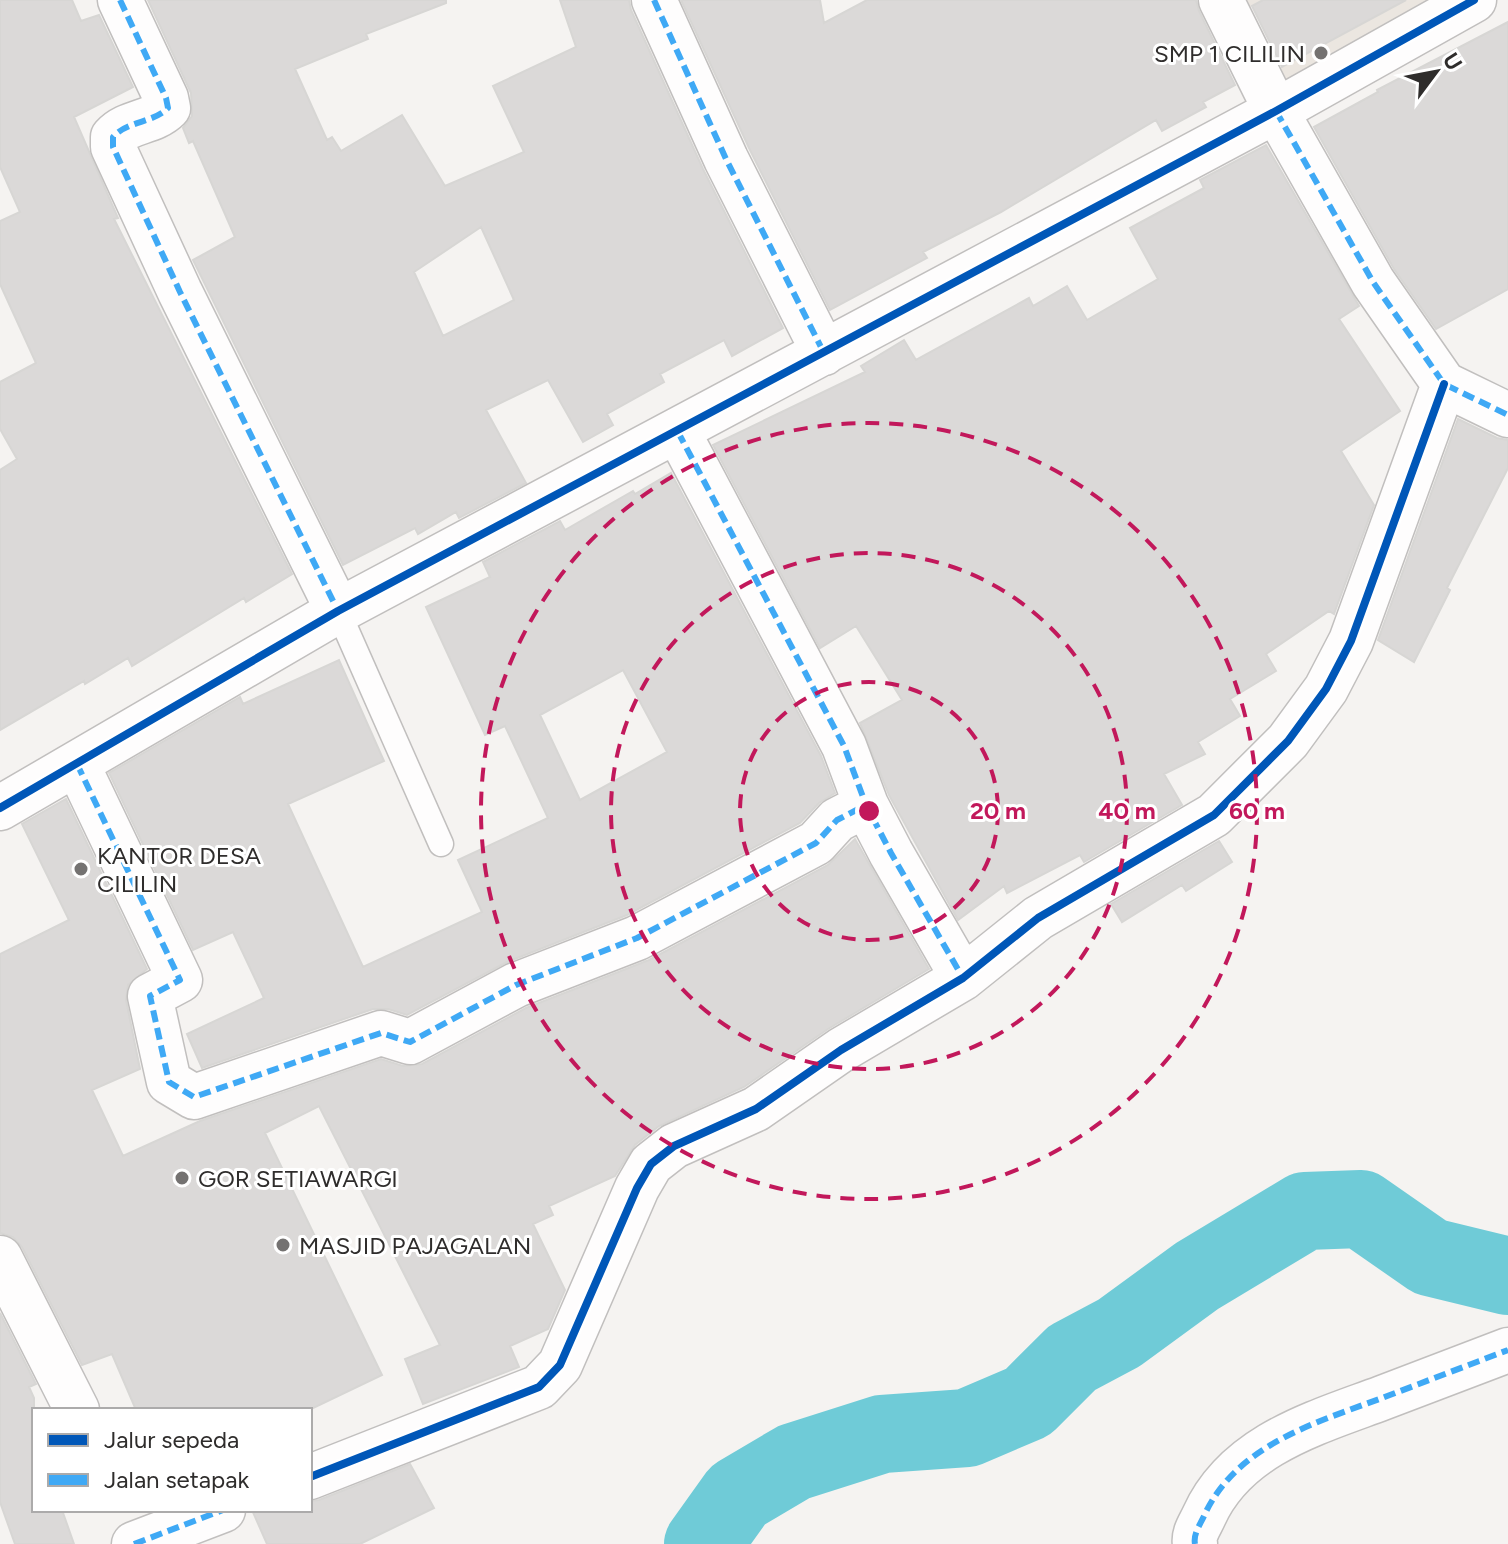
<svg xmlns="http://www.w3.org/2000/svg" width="1508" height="1544" font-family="Figtree,sans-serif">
<rect width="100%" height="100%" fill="#f5f3f1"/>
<path fill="#ebe6e0" d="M 1233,0 L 1263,0 L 1248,8 L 1280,68 L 1335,38 L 1374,0 L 1431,0 L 1277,86 Z"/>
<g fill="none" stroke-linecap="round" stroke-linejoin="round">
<path stroke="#6fcbd7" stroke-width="78" d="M 703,1544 L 738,1495 L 794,1462 L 882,1434 L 967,1428 L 1028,1402 L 1072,1358 L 1119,1333 L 1197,1276 L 1305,1211 L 1361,1209 L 1430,1257 L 1508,1276"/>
</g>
<path fill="#dbd9d8" stroke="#d7d6d4" stroke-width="2" fill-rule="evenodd" d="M 0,0 L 72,0 L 81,21 L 99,15 L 133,87 L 74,117 L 118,218 L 114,219 L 292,574 L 246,602 L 244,598 L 132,666 L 128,658 L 85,684 L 84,681 L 0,730 L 0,470 L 17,459 L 0,429 L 0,382 L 36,363 L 0,284 L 0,221 L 20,212 L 0,167 Z
M 148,0 L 446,0 L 446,3 L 366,34 L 368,39 L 295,69 L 327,140 L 332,137 L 341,151 L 402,115 L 445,186 L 524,152 L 493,86 L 576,47 L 560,0 L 629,0 L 631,10 L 703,169 L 783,328 L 732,356 L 724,340 L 660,374 L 664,382 L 607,414 L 613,425 L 583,442 L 548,380 L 486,410 L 526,483 L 459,518 L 456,512 L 418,534 L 415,528 L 343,565 L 193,260 L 235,237 L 193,141 L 189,143 L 183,128 L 192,116 L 191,93 ZM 481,227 L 514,300 L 443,336 L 414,272 Z
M 681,0 L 820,0 L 824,23 L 867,0 L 1196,0 L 1199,11 L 1235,85 L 1203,102 L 1206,107 L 1162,131 L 1156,120 L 1001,212 L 923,252 L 927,258 L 830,310 L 749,148 Z
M 1263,0 L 1406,0 L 1282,67 L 1252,6 Z
M 1508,22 L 1508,289 L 1436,329 L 1394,269 L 1314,127 L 1378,92 L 1377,90 Z
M 1266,145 L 1359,306 L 1339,319 L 1400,411 L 1341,451 L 1374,505 L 1334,614 L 1329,611 L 1266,654 L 1276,671 L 1230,699 L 1240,716 L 1198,742 L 1205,754 L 1164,774 L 1182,805 L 1084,862 L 1080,855 L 1007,893 L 1004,886 L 958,920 L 889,795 L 860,723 L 902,700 L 856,626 L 820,648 L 713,445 L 865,372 L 861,366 L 904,340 L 916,360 L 1029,298 L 1033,306 L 1067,286 L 1087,320 L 1158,279 L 1130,228 L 1204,188 L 1200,180 Z
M 1458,419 L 1497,438 L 1508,440 L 1508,468 L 1447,588 L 1450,590 L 1414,662 L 1378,640 Z
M 671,473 L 821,756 L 835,793 L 819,803 L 800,823 L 627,915 L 507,962 L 407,1015 L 388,1009 L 373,1009 L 202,1068 L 187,1034 L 264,998 L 233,932 L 193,950 L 109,773 L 240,697 L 243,704 L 339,660 L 384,761 L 288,804 L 363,967 L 482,912 L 458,860 L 548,818 L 505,726 L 485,735 L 426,607 L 490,577 L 483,562 L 560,521 L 565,530 L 633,491 L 635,494 ZM 623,670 L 667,752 L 580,800 L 540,715 Z
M 66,799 L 147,969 L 128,985 L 126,1000 L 140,1069 L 92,1090 L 123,1156 L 200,1121 L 381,1059 L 403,1066 L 422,1064 L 526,1008 L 649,960 L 828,865 L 855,839 L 929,969 L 828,1029 L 744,1087 L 659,1126 L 635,1145 L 615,1176 L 549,1206 L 553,1215 L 533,1224 L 565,1290 L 548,1329 L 510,1346 L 519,1367 L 423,1404 L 405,1359 L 440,1345 L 319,1106 L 265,1133 L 382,1375 L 309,1410 L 136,1410 L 112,1354 L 82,1365 L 22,1247 L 13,1237 L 0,1233 L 0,954 L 69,920 L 22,824 Z
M 1219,841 L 1232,862 L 1186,891 L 1182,885 L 1122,922 L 1111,904 Z
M 0,1313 L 36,1384 L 29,1387 L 34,1398 L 34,1510 L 62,1510 L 74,1544 L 15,1544 L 0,1502 Z
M 410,1464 L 434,1508 L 360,1544 L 267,1544 L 252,1510 L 310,1510 L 310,1501 L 319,1500 Z"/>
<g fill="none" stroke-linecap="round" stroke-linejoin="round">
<defs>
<path id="lane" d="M 338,611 L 441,844"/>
<path id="street" d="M 120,0 L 166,98 L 168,108 C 153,123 127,121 113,137 L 113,147 L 180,292 L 338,611
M 654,0 L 726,159 L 824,353
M 1221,0 L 1276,111 L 1373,282 L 1444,384 L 1508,415
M 678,432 L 844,746 L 866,805 L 891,853 L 963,978
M 77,764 L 180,980 L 150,996 L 169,1082 L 194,1097 L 381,1033 L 410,1042 L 516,985 L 637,938 L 816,843 L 837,820 L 866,805
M 0,808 L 338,611 L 1276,111 L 1474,0
M 0,1258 L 77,1410
M 310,1477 L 539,1387 L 560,1365 L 637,1188 L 651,1164 L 674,1146 L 756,1109 L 841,1050 L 963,978 L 1038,918 L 1214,815 L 1288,741 L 1326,689 L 1351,641 L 1444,384
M 134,1544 L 223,1510
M 1195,1544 C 1193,1534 1200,1525 1204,1516 C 1236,1445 1315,1423 1382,1398 C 1424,1382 1466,1366 1508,1350"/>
</defs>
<use href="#lane" stroke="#c1bfbe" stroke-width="27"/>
<use href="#street" stroke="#c1bfbe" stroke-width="47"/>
<use href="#lane" stroke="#fefdfd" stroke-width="24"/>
<use href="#street" stroke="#fefdfd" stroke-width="44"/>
<path stroke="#3fa9f5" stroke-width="6" stroke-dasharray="12 6" stroke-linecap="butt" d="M 120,0 L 166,98 L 168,108 C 153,123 127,121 113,137 L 113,147 L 180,292 L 338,611
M 654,0 L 726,159 L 824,353
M 1276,111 L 1373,282 L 1444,384 L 1508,415
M 678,432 L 844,746 L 866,805 L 891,853 L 963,978
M 77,764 L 180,980 L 150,996 L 169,1082 L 194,1097 L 381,1033 L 410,1042 L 516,985 L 637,938 L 816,843 L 837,820 L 866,805
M 134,1544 L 223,1510
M 1195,1544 C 1193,1534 1200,1525 1204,1516 C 1236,1445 1315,1423 1382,1398 C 1424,1382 1466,1366 1508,1350"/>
<defs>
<path id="cycleway" d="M 0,808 L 338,611 L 1276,111 L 1474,0
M 310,1477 L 539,1387 L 560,1365 L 637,1188 L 651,1164 L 674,1146 L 756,1109 L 841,1050 L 963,978 L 1038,918 L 1214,815 L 1288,741 L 1326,689 L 1351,641 L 1444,384"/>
</defs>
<use href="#cycleway" stroke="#fff" stroke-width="13"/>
<use href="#cycleway" stroke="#0057b8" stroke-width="8"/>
</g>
<g fill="none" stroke="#c2185b" stroke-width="4" stroke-dasharray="14 10">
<circle cx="869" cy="811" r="129"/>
<circle cx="869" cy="811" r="258"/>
<circle cx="869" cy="811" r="388"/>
</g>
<g fill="#747271" stroke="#fff" stroke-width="3">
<circle cx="1321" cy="53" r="8"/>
<circle cx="81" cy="869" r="8"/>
<circle cx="182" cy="1178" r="8"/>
<circle cx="283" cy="1245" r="8"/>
</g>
<g text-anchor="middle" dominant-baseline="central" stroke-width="6" stroke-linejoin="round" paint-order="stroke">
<g font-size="24" fill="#2f2d2c" stroke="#fff" text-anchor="start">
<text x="1305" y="53" text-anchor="end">SMP 1 CILILIN</text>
<text x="97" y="855">KANTOR DESA<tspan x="97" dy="28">CILILIN</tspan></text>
<text x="198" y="1178">GOR SETIAWARGI</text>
<text x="299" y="1245">MASJID PAJAGALAN</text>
</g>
</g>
<circle cx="869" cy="811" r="12" fill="#c2185b" stroke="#fff" stroke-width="4"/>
<g font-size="24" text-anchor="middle" font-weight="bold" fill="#c2185b" stroke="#fff" stroke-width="6" stroke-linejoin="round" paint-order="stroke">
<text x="998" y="819">20 m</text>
<text x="1127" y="819">40 m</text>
<text x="1257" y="819">60 m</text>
</g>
<rect x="32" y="1408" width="280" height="104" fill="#ffffff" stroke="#acabab" stroke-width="2"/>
<rect x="48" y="1434" width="40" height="12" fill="#0057b8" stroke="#acabab" stroke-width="2"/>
<text x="104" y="1448" font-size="24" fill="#2f2d2c">Jalur sepeda</text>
<rect x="48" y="1474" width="40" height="12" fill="#3fa9f5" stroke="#acabab" stroke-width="2"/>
<text x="104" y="1488" font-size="24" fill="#2f2d2c">Jalan setapak</text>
<g transform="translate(1436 72) rotate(58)" stroke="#ffffff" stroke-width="6" paint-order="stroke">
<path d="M0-6L14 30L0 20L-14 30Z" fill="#2f2d2c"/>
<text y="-12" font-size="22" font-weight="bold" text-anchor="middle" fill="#2f2d2c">U</text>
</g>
</svg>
